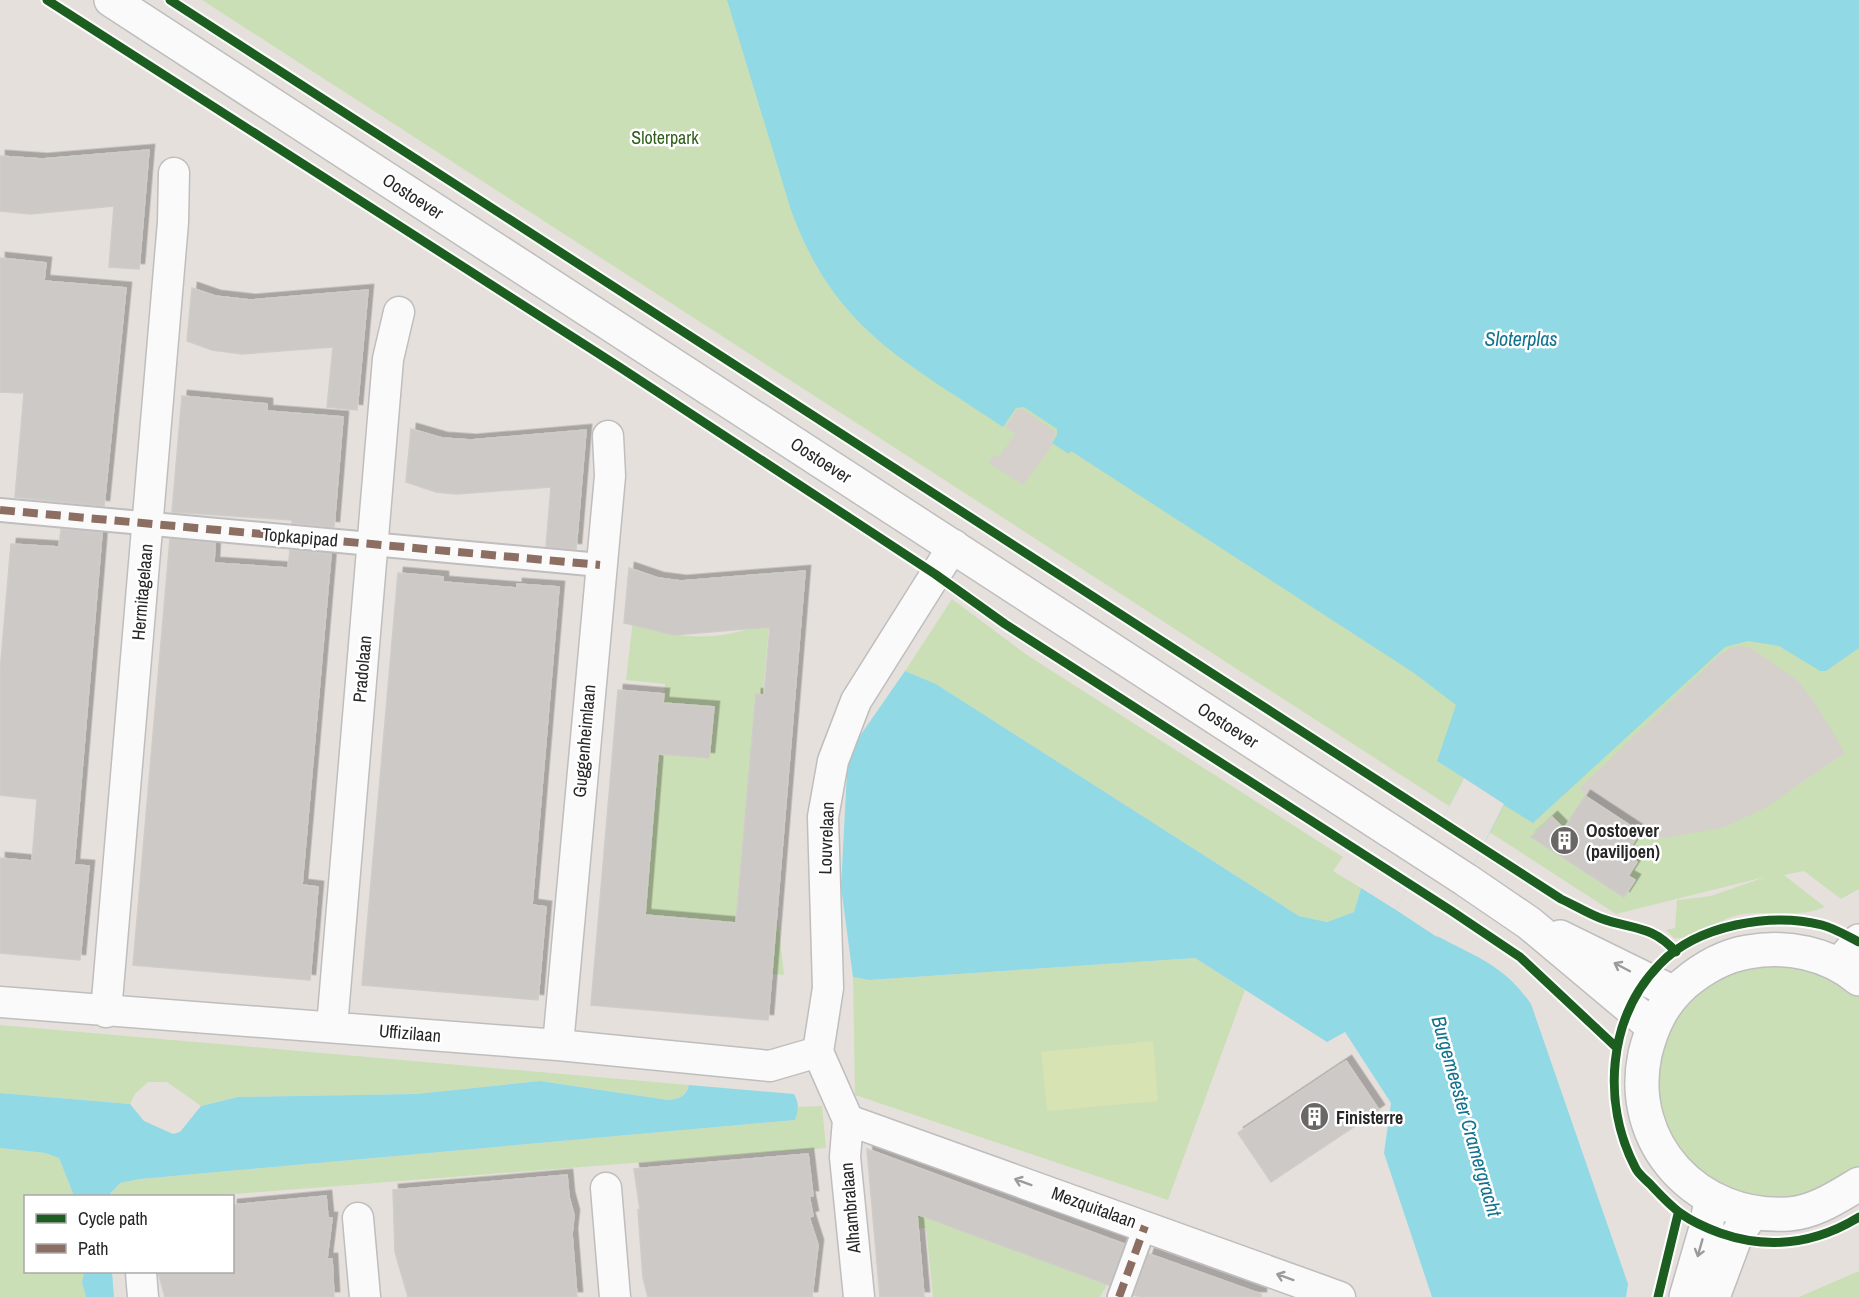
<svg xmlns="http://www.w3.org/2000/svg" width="1859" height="1297" font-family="'Archivo Narrow',sans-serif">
<defs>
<filter id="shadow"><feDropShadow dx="5.5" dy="-5.5" stdDeviation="0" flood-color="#0004"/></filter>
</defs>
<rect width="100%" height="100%" fill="#e5e0dc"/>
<path fill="#cbdfb6" d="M 202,0 L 763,0 L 1859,513 L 1859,889 L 1841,899 L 1804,871 L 1784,875 L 1825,907 C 1798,919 1767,909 1738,915 C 1720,919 1688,941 1674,938 L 1666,930 L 1675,928 L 1677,900 L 1711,896 L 1765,877 L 1616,914 Z
M 952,599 L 1027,655 L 1343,857 L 1333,871 L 1361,888 L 1354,912 L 1327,922 L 1299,916 L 936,684 L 905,671 Z
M 633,620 C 662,635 695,640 728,634 C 746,631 748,627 769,627 L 742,917 L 778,921 L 784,975 L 607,960 L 644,908 L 665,684 L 626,680 Z
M 1195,958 L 1245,990 L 1168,1200 L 855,1095 L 853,977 L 869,980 Z
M 1752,961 L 1832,973 L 1859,993 L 1859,1170 L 1788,1204 L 1710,1186 L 1659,1124 L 1658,1043 L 1694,989 Z
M 0,1025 L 689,1085 C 684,1096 681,1099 668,1100 L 540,1081 L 416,1094 L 238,1097 L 201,1106 L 167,1082 L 148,1082 L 135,1094 L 130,1104 L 0,1093 Z
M 822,1106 L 826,1148 L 209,1196 L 108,1196 L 120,1183 L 140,1179 L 795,1120 L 798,1107 Z
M 0,1148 L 45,1153 L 59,1158 L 74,1196 L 26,1196 L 26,1272 L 85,1272 L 82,1283 L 86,1297 L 0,1297 Z
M 906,1202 L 1111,1278 L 1100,1297 L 933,1297 L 926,1228 L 908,1229 Z
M 1859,1271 L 1859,1297 L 1799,1297 Z"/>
<path fill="#d7e3b3" d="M 1153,1041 L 1158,1101 L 1047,1111 L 1041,1052 Z"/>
<path fill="#d5d0cc" d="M 1018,409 L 1023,409 L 1056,432 L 1051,443 L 1053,445 L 1023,485 L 989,463 L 993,455 L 998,458 L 1015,434 L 1005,427 Z
M 1736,646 L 1750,647 L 1798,681 L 1814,701 L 1845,753 L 1765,808 L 1725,827 L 1666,838 L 1649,835 L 1621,820 L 1579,789 L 1720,654 Z"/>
<path fill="#91d9e5" d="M 727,0 L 1859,0 L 1859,648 L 1826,671 L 1820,671 L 1779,646 L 1748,641 L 1725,647 L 1533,823 L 1504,805 L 1437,936 C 1476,957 1504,965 1531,1004 L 1628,1284 L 1626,1297 L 1432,1297 L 1384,1153 L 1391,1103 L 1345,1032 L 1327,1042 L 1195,958 L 869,980 L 853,977 L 841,887 L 848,753 L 905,671 L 936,684 L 1299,916 L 1327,922 L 1354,912 L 1361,888 L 1396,910 L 1464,778 L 1437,761 L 1456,705 L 1414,673 L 1071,451 L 1069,454 L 1052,443 L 1057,435 L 1057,429 L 1024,407 L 1016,408 L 1003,427 C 905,361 834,329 791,210 Z
M 540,1081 L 668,1100 C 680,1099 686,1096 689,1085 L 794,1094 C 799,1103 799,1110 795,1120 L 140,1179 L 120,1183 L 108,1196 L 74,1196 L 59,1158 L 45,1153 L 0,1148 L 0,1093 L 130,1104 L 144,1121 L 173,1134 L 180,1132 L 201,1106 L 238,1097 L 416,1094 Z
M 84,1272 L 112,1272 L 114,1297 L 86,1297 L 82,1283 Z"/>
<path fill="#e5e0dc" d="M 1464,778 L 1504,804 L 1437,937 L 1396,910 Z"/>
<path fill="#ccc9c6" stroke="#d0ccc8" stroke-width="1.5" filter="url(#shadow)" d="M 149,150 L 139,269 L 109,267 L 114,206 L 31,214 L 0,211 L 0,156 L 42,159 Z
M 0,258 L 46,263 L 44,281 L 126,288 L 104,506 L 15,497 L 24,393 L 0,392 Z
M 192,288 L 215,296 L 250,300 L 368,290 L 357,410 L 327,407 L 333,347 L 242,354 L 212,350 L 187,341 Z
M 182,396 L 267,404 L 267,411 L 343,417 L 334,527 L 292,523 L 292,520 L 172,512 Z
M 411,429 L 442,438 L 471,440 L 586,430 L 576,549 L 546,547 L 551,487 L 456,494 L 436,492 L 406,482 Z
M 61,529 L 102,533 L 74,865 L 89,866 L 80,960 L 0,953 L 0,858 L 32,861 L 37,799 L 0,795 L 0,672 L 11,544 L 59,547 Z
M 170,539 L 215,543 L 214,563 L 288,568 L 290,550 L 331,554 L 302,885 L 318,887 L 310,980 L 133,965 Z
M 629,568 L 658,578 L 681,581 L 805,571 L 768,1020 L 591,1005 L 618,690 L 664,694 L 663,703 L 714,707 L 709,758 L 658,754 L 645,915 L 736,923 L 756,694 L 764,695 L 770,627 L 674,635 L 624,623 Z
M 398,573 L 443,577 L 443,582 L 517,588 L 517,584 L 559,587 L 532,905 L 546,907 L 538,1000 L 362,985 Z
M 1585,796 L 1640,832 L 1626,854 L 1637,862 L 1628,876 L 1635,880 L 1624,897 L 1531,837 L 1552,817 L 1564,829 Z
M 1346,1061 L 1379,1110 L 1271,1182 L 1238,1133 Z
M 867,1149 L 1124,1244 L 1109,1285 L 917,1214 L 924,1297 L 880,1297 Z
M 808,1154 L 813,1196 L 809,1196 L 813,1216 L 809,1217 L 818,1245 L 812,1297 L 648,1297 L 643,1278 L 638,1210 L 640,1210 L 634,1169 Z
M 567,1175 L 569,1197 L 574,1215 L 572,1234 L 577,1297 L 408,1297 L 395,1252 L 393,1190 Z
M 326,1196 L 328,1218 L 332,1218 L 327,1259 L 332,1259 L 334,1297 L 165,1297 L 158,1272 L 232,1272 L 232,1205 Z
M 1149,1254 L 1261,1294 L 1261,1297 L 1141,1297 L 1134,1295 Z"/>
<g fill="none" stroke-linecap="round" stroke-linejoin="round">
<defs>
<path id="pedestrian" d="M 0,510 L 600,565
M 1119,1297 L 1145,1226"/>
<path id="minor" d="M 0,1002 L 558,1045 L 770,1066 L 818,1052
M 106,1012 L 173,222 L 174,173
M 332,1027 L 388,359 L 399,312
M 558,1045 L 610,476 L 608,436
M 848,1120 L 1340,1297
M 606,1188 L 615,1297
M 358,1218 L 365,1297
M 141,1272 L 143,1297
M 859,1297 L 845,1157 L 848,1120 L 818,1052 L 828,988 L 823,817 L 833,761 L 856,701 L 954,545"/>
<path id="tertiary" d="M 1686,1297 L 1706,1228 L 1711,1199
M 1713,1297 L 1735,1238 L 1752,1213"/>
<path id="secondary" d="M 111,0 L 1466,880 L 1529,923 L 1652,1026
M 1560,937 L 1674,993
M 1839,965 L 1859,941
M 1859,979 C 1828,953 1787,945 1748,952 C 1723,956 1703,968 1684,984 C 1662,1004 1652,1026 1645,1054 C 1626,1144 1698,1220 1789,1214 C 1815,1212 1837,1197 1859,1184"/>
</defs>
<use href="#pedestrian" stroke="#bfbdbe" stroke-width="26"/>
<use href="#minor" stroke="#bfbdbe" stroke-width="33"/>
<use href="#tertiary" stroke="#bfbdbe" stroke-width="36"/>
<use href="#secondary" stroke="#bfbdbe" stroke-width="36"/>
<use href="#pedestrian" stroke="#fbfafa" stroke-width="22"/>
<use href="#minor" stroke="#fbfafa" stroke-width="30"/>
<use href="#tertiary" stroke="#fbfafa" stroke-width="33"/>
<use href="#secondary" stroke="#fbfafa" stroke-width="33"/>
<path stroke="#8d6e63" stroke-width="8" stroke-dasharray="15 8" stroke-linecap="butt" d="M 0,510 L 600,565
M 1119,1297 L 1145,1226"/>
<defs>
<path id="cycleway" d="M 47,0 L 621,368 L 935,574 L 1005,624 L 1450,910 L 1520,957 L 1616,1047
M 170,0 L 1561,899 C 1574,905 1587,913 1600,918 C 1632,930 1651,924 1676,952
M 1859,942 C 1847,936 1834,928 1822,925 C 1771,912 1697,925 1660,964 C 1607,1018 1602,1103 1635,1167 C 1638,1174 1645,1179 1650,1184 C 1675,1211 1685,1220 1720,1233 C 1769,1250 1815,1244 1859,1217
M 1658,1297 L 1678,1214"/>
</defs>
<use href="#cycleway" stroke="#fff" stroke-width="13"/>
<use href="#cycleway" stroke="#1b5e20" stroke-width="9"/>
</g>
<defs><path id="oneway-shaft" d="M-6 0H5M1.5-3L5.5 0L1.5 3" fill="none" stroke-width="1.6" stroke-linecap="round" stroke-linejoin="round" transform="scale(1.5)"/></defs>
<g stroke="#9c9b9b">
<use href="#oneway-shaft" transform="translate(1622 967) rotate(-152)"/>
<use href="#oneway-shaft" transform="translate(1023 1182) rotate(-160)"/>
<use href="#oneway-shaft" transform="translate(1700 1248) rotate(106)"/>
<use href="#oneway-shaft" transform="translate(1285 1277) rotate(-160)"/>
</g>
<defs>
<symbol id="building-disc" viewBox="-11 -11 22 22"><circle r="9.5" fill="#6a6866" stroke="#fff"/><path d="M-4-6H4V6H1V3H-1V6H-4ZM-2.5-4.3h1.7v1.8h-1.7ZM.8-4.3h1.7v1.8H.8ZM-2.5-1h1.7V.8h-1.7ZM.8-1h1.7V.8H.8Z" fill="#fff"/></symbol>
</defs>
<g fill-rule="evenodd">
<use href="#building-disc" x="1548" y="824" width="33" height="33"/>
<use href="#building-disc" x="1298" y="1100" width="33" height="33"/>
</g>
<g text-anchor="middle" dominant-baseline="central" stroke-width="5" stroke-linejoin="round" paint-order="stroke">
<g font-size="18" fill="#315f1b" stroke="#fff">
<text x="665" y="137">Sloterpark</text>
</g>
<g font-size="18" fill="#272727" stroke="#fff">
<text transform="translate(413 196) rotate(33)">Oostoever</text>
<text transform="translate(821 460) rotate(33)">Oostoever</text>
<text transform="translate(300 537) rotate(5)">Topkapipad</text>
<text transform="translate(142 592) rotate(-85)">Hermitagelaan</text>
<text transform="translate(362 669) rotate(-85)">Pradolaan</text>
<text transform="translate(1228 725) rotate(33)">Oostoever</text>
<text transform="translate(584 741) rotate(-85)">Guggenheimlaan</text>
<text transform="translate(826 838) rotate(-88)">Louvrelaan</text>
<text transform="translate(410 1033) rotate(5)">Uffizilaan</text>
<text transform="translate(1094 1207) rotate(20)">Mezquitalaan</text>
<text transform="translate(850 1208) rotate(-95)">Alhambralaan</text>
</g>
<g font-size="18" font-weight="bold" fill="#272727" stroke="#fff" text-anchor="start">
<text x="1586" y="830">Oostoever<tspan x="1586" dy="21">(paviljoen)</tspan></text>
<text x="1336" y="1117">Finisterre</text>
</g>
<g font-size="20" font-style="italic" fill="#12728f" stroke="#fff">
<text x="1521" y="338">Sloterplas</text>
<text transform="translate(1467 1116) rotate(74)">Burgemeester Cramergracht</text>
</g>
</g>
<rect x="24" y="1195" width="210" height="78" fill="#ffffff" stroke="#a9a9a9" stroke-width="1.5"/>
<rect x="36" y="1214" width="30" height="9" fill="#1b5e20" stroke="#a9a9a9" stroke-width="1.5"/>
<text x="78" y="1225" font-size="18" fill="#272727">Cycle path</text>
<rect x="36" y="1244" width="30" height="9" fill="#8d6e63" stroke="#a9a9a9" stroke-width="1.5"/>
<text x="78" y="1255" font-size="18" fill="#272727">Path</text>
</svg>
